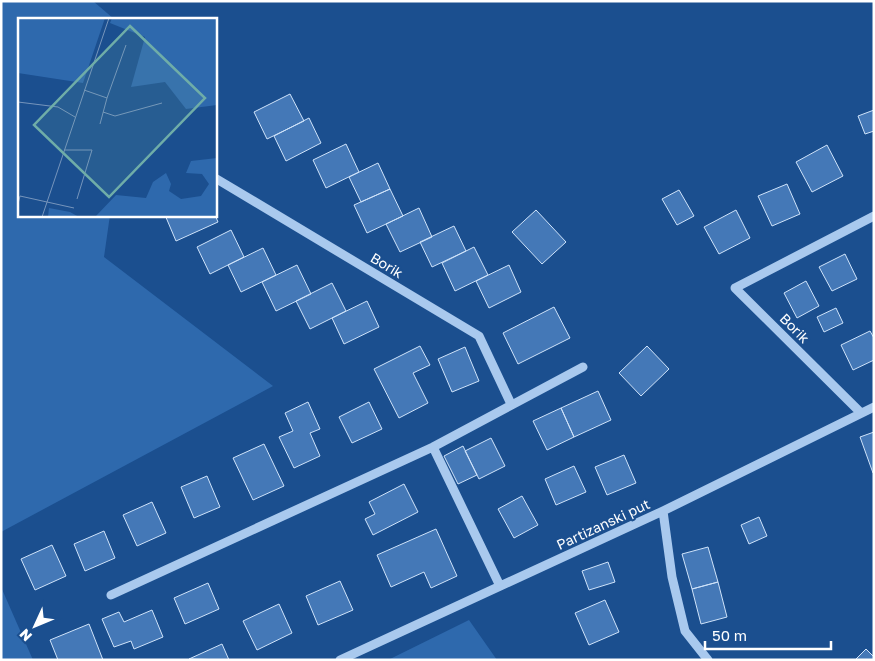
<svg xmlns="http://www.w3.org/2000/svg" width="875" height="661" font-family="'Golos Text',sans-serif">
<rect width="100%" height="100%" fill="#1b4f8f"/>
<path fill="#2e69ad" d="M 1,1 L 93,1 L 114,19 L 19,19 L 19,215 L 110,215 L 104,257 L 273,386 L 1,532 Z
M 1,587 L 33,660 L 1,660 Z
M 469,620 L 497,660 L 388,660 Z"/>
<path fill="#4478b7" stroke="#cfe3fa" d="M 290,94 L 304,121 L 267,139 L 254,112 Z
M 874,110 L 874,131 L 865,134 L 858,116 Z
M 309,118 L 321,143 L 286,161 L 274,136 Z
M 346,144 L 359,172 L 326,188 L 313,160 Z
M 827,145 L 843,176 L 812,192 L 796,162 Z
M 378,163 L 390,189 L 361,202 L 349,177 Z
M 787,184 L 800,214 L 772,226 L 758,196 Z
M 390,189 L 403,216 L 367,233 L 354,205 Z
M 679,190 L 694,216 L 677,225 L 662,199 Z
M 419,208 L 432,237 L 400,252 L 386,224 Z
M 536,210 L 566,242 L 542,264 L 512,232 Z
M 736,210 L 750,238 L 719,254 L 704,227 Z
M 165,215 L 215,215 L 218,222 L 176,241 Z
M 454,226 L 466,251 L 432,267 L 420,242 Z
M 231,230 L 244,257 L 210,274 L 197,247 Z
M 474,247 L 488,275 L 455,291 L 442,263 Z
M 263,248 L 276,275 L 241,292 L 228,265 Z
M 845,254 L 857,279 L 832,291 L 819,267 Z
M 297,265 L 311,294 L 276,311 L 262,282 Z
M 509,265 L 521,292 L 489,308 L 476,281 Z
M 806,281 L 819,306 L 797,318 L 784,293 Z
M 332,283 L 346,311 L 310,329 L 296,301 Z
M 367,301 L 379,327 L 344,344 L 332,318 Z
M 554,307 L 570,338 L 518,364 L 503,333 Z
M 836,308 L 843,323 L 824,332 L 817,317 Z
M 870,331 L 874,338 L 874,360 L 853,370 L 841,345 Z
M 420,346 L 430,365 L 413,373 L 428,403 L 399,418 L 374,369 Z
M 647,346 L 669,369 L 641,396 L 619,373 Z
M 465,347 L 479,381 L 452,392 L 438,359 Z
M 598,391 L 611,420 L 574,437 L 561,408 Z
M 308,402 L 320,429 L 310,433 L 320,456 L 294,468 L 279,437 L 293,431 L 285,413 Z
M 369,402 L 382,429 L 352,443 L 339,417 Z
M 561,408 L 574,437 L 547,450 L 533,421 Z
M 874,432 L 874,473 L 873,473 L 860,437 Z
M 491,438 L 505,466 L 479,479 L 465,451 Z
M 264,444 L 284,486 L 253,500 L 233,458 Z
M 463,446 L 477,475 L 458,484 L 444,456 Z
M 624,455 L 636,483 L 607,495 L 595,467 Z
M 574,466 L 586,492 L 556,505 L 545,479 Z
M 207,476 L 220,507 L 194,518 L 181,487 Z
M 404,484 L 418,512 L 373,535 L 365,519 L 375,514 L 369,502 Z
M 522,496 L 538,525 L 514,538 L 498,509 Z
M 152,502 L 166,533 L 137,546 L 123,515 Z
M 759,517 L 767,536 L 749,544 L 741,525 Z
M 436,529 L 457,576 L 431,588 L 424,572 L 391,587 L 377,555 Z
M 104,531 L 115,558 L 85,571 L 74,544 Z
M 52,545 L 66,576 L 35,590 L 21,559 Z
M 708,547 L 718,582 L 692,589 L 682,554 Z
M 608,562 L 615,582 L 589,590 L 582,571 Z
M 340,581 L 353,610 L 318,625 L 306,596 Z
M 718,582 L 727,617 L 701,624 L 692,589 Z
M 208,583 L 219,609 L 185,624 L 174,598 Z
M 605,600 L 619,632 L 589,645 L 575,613 Z
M 279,604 L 292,633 L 257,650 L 243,621 Z
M 152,610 L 163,637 L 134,649 L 131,641 L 114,647 L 102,619 L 119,612 L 124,622 Z
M 89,624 L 103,660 L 58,660 L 50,640 Z
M 222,644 L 229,660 L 189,659 Z
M 866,649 L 874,657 L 874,660 L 855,660 Z"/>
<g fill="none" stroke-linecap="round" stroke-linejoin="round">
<path stroke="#a9c9ee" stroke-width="9" d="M 215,178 L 479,336 L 511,404
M 861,413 L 735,288 L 874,216
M 663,511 L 672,577 L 685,631 L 708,660
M 500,586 L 433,447 L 583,367
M 111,595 L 433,447
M 340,660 L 663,511 L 874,407"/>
</g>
<g text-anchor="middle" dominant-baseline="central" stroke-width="4" stroke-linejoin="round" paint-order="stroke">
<g font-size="14" fill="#fff" stroke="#1b4f8f">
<text transform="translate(387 265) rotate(31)">Borik</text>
<text transform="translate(795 328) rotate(45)">Borik</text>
<text transform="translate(603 524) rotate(-25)">Partizanski put</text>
</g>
</g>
<g transform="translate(18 18)">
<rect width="199" height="199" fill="#1b4f8f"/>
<path d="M 0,0 L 87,0 L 65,65 L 0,55 ZM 94,0 L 199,0 L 199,87 L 168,91 L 147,64 L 113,69 L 127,19 L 92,5 ZM 199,140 L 199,199 L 69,199 L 78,198 L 98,177 L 128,180 L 135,164 L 148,155 L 153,166 L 151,173 L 163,181 L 183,178 L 191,166 L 184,156 L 168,155 L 173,143 ZM 31,190 L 52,194 L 61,199 L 30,199 Z" fill="#2e69ad"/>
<path fill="none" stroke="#7695bc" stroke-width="1" d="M 66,72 L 89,80 L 82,106M 89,80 L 108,27M 0,84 L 40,89 L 57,99M 85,94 L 97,98 L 144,85M 46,132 L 74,132 L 59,181M 0,186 L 2,178 L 56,190M 24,199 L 91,0"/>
<path fill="#6fada8" fill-opacity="0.15" stroke="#6fada8" stroke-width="2.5" d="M 112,8 L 187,80 L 91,179 L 16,107 Z"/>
<rect width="199" height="199" fill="none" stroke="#fff" stroke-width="2.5"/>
</g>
<rect width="875" height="661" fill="none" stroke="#ffffff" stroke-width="5"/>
<g transform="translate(35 626) rotate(226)" stroke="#1b4f8f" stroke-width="4" paint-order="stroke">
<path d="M0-4L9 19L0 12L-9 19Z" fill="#ffffff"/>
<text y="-8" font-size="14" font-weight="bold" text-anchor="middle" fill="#ffffff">N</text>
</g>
<path d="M705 641v8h126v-8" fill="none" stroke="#ffffff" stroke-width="2.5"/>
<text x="712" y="641" font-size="15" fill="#ffffff" stroke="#1b4f8f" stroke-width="4" paint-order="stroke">50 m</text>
</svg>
